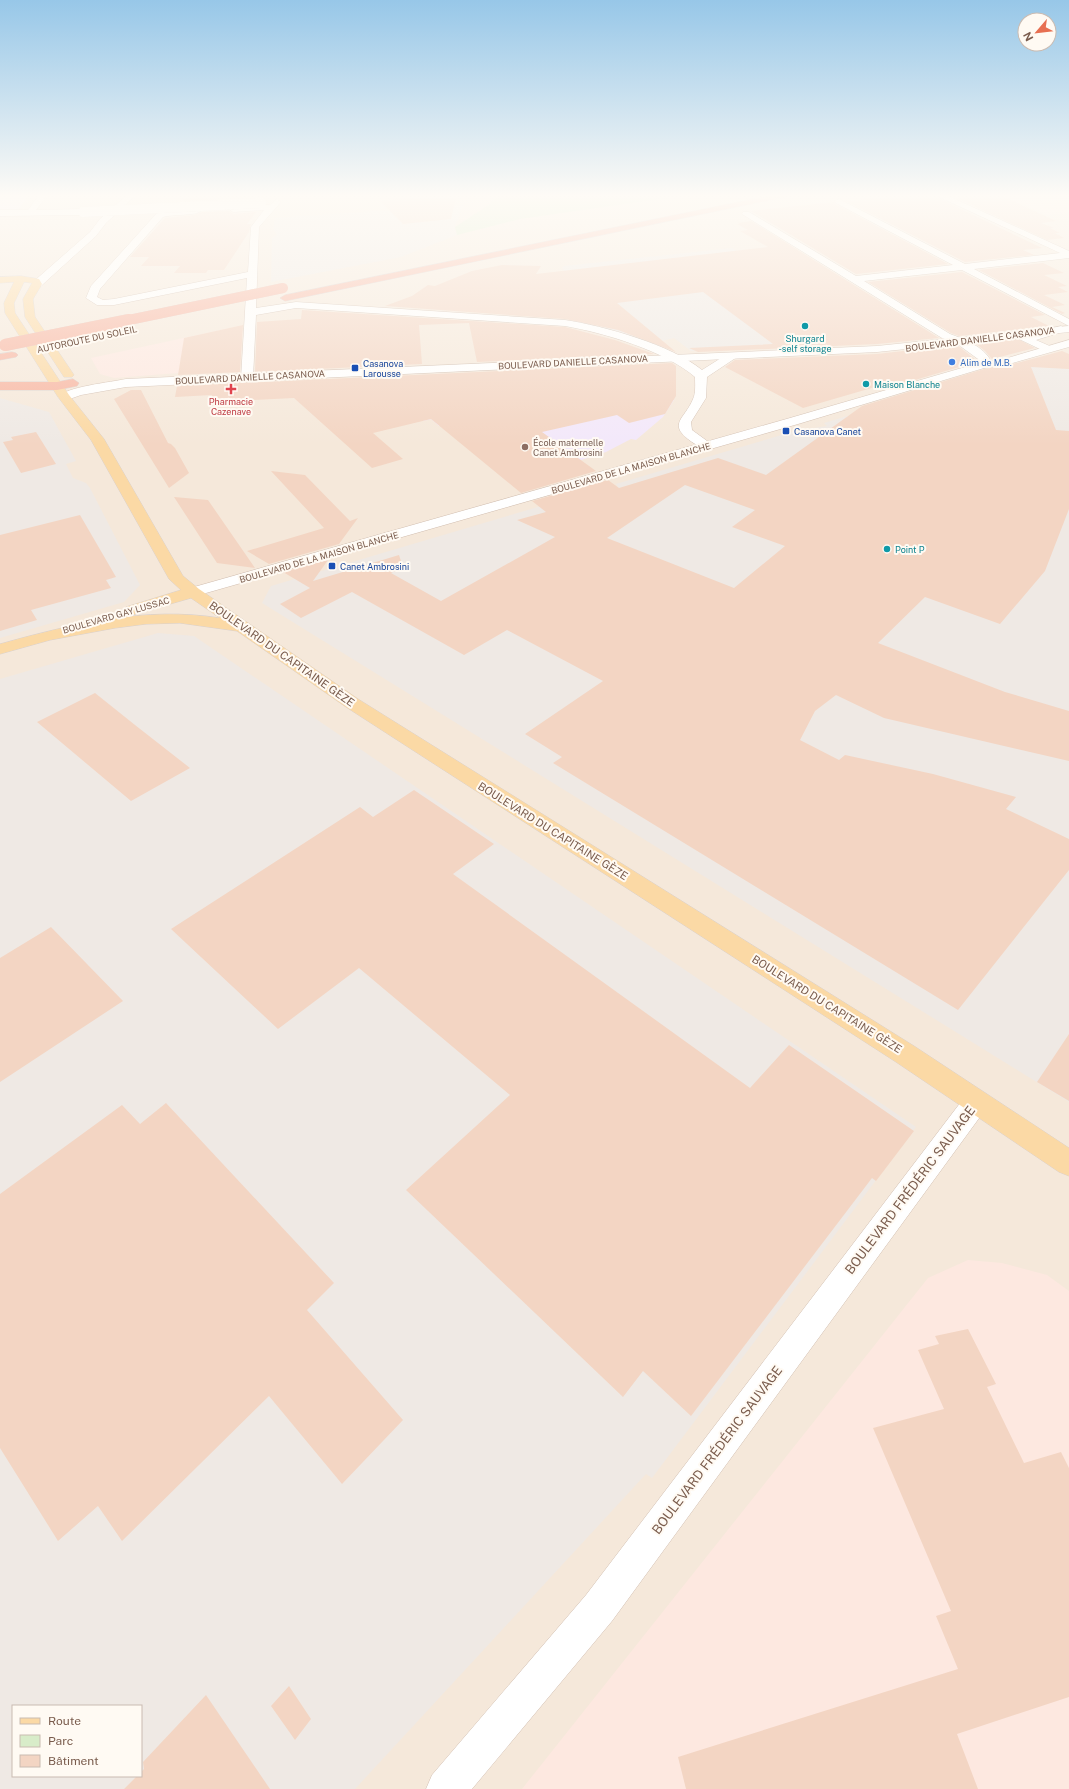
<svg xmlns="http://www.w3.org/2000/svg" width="1069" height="1789" font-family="'Public Sans',sans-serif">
<rect width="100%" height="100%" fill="#fdf6ec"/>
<path fill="#f5e8da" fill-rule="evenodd" d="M 0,195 L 1069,195 L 1069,1789 L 0,1789 ZM 13,1706 L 141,1706 L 141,1776 L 13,1776 Z"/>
<path fill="#fde8e0" d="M 948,195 L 1062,195 L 1069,198 L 1069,213 L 1048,215 L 1022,203 L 975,208 Z
M 239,326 L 178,373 L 114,378 L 100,374 L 91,358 Z
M 968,1260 L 1002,1263 L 1047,1275 L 1069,1291 L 1069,1789 L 522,1789 L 928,1278 Z"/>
<path fill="#efe9e4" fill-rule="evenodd" d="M 463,205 L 455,227 L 457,235 L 401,257 L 271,282 L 272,238 L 277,235 L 273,229 L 275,218 Z
M 732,248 L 881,342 L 691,351 L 674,338 L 662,341 L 664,346 L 655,347 L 599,326 L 568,321 L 580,320 L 565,272 L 562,268 L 564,266 Z
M 1020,364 L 1069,369 L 1069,1102 L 262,603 L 271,586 L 585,493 L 619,489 L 616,484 L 795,431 L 827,426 L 824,423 Z
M 0,398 L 49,412 L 76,461 L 66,464 L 73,478 L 86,483 L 90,488 L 140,585 L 124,602 L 0,638 Z
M 158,633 L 194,636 L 916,1127 L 652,1478 L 646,1474 L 355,1789 L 0,1789 L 0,679 ZM 13,1706 L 141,1706 L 141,1776 L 13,1776 Z"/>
<path fill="#f3e8fa" d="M 0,195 L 29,195 L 18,210 L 0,210 Z
M 609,396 L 674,400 L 663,417 L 636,440 L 631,439 L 606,452 L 581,460 L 477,417 L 439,426 L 431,419 L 423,421 L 398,401 Z"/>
<path fill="#d8ecc9" d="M 496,195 L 688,195 L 520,219 L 457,235 L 455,227 L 490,204 Z"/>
<path fill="#f3d5c3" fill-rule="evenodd" d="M 188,195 L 248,195 L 247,197 L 268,196 L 266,199 L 261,197 L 182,201 Z
M 950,195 L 1000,195 L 1056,221 L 1041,223 L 1054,228 L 1050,228 L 1060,233 L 1055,233 L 1064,238 L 1047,240 Z
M 904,196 L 934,196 L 1042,248 L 1023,250 L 1034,255 L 965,262 L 846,201 Z
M 456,198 L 451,219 L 403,224 L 379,200 Z
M 834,202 L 835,204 L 948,264 L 856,274 L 751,211 Z
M 229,211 L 233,214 L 256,212 L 247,224 L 251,224 L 249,232 L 224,270 L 208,270 L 206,273 L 174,273 L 180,266 L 141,266 L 149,257 L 130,257 L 165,218 L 194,215 L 202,212 Z
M 751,221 L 939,338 L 877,344 L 698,352 L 689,348 L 773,344 L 703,292 L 617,303 L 676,352 L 618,330 L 565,319 L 385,306 L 412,296 L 428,285 L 435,286 L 472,271 L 502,265 L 541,266 L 536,274 L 768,247 L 740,231 L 748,230 L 737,224 L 740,224 L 738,223 Z
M 1043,263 L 1064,273 L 1044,275 L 1067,286 L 1058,287 L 1068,292 L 1044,295 L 1065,305 L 1052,307 L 1065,313 L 1062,314 L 979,270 Z
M 962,272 L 1045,315 L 1031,317 L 1049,326 L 959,336 L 951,333 L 868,282 Z
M 302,310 L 565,327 L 615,340 L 654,354 L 477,362 L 469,323 L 419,325 L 422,364 L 255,372 L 257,322 L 301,319 Z
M 243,325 L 240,372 L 178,375 L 184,338 Z
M 1018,339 L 1035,348 L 992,359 L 985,351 L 975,343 Z
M 957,345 L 976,360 L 976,362 L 888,388 L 899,380 L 803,408 L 725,367 L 735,360 L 877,354 Z
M 1062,351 L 1069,354 L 1069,369 L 1031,367 L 1056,430 L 1069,431 L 1069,509 L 1045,571 L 1000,624 L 925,597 L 878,643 L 1005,692 L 1069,711 L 1069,761 L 884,718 L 836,695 L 815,711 L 800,740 L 839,760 L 845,755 L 933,774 L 1016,797 L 1006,809 L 1069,839 L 1069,870 L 958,1010 L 553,763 L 562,757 L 525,734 L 603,681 L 507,630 L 464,655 L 352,592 L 301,618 L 280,604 L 310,588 L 283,572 L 328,560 L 313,581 L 399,555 L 403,567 L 391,573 L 441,601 L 555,537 L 517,520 L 546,512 L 532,501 L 608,480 L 619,488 L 718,458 L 766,475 L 862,406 L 984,369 L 1009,365 ZM 685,485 L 755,510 L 732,527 L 785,546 L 734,588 L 607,538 Z
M 672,363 L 676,366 L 676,396 L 665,414 L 629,423 L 617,415 L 542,432 L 596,471 L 521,493 L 431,419 L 373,433 L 403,459 L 372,468 L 294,398 L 210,402 L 212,395 L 175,397 L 177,386 Z
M 131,390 L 141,390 L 168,443 L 171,444 L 175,448 L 189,473 L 169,488 L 114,399 Z
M 36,432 L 56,464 L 21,473 L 3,442 L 13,440 L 11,437 Z
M 271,471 L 305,475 L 350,521 L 358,518 L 339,544 L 269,564 L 247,551 L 324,528 Z
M 174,497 L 208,500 L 255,568 L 217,563 Z
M 80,515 L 116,577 L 106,580 L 111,588 L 31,610 L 37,620 L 0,631 L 0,535 Z
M 95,693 L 135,725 L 190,768 L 131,801 L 37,722 Z
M 414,790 L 494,844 L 453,874 L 750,1088 L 789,1045 L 914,1131 L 876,1181 L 872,1178 L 691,1416 L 643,1371 L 623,1397 L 406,1190 L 510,1095 L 359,968 L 278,1029 L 171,929 L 360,807 L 373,817 Z
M 51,927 L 123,1001 L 0,1082 L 0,958 Z
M 1069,1034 L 1069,1101 L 1037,1082 Z
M 166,1103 L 334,1283 L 307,1310 L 403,1420 L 342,1484 L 269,1396 L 122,1541 L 98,1506 L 58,1541 L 0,1448 L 0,1194 L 122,1105 L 140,1124 Z
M 968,1329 L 996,1384 L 987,1387 L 1024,1463 L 1061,1452 L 1069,1468 L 1069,1697 L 957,1734 L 978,1789 L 686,1789 L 678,1757 L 958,1669 L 936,1616 L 951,1611 L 873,1428 L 944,1409 L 918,1350 L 939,1344 L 935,1336 Z
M 289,1686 L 311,1719 L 295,1740 L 271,1706 Z
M 206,1695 L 270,1789 L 124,1789 L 137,1776 L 141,1776 L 141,1772 L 144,1769 L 143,1762 Z"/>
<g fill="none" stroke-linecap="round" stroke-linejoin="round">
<defs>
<path id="minor" d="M 39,195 L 47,195 L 36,210 L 83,209 L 87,212 L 83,215 L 0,216 L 0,210 L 28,210 Z
M 935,195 L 946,195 L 1069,251 L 1069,258 L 974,269 L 1069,319 L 1069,326 L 962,270 L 864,281 L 950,334 C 964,339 984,347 991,361 L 987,367 L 983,368 L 979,367 L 977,365 L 978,359 L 956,343 L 942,338 L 742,214 L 743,212 L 749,212 L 856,276 L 953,265 L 836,203 L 835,201 L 839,199 L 965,264 L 1060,253 Z
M 277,199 L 281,202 L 259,227 L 256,308 L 296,302 L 565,320 C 604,326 672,345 702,370 L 729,353 L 737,353 L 739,355 L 737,357 L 707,377 L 706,398 L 691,422 L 692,430 L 714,446 L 712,449 C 703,451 699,446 692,442 C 666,424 685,419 693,399 C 696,393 695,383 695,377 C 665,351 605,333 565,326 L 296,308 L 256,315 L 253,378 L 247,382 L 241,378 L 247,278 L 114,305 L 97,305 L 86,298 L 91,286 L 157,213 C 166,211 194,204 201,211 C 195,216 173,214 163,217 L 100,289 L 97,297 L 103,300 L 114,299 L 248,272 L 251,227 L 264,210 L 233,212 L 229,209 L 233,206 L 270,205 Z
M 1061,326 L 1066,329 L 1065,331 L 1036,340 L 1052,347 L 1054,349 L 1052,351 L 1044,351 L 1019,339 L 1021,337 Z
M 976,1091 L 985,1094 L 989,1102 L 985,1110 L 612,1621 L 472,1789 L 426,1789 L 432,1775 L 586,1595 L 967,1094 Z"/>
<path id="tertiary" d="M 1069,326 L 1069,332 L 877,352 L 126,387 L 81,395 L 64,401 L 58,397 C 65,387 112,382 126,379 L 877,346 Z
M 1069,340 L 1069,347 L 1009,364 L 984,368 L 798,424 L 199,595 L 193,597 L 187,595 L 185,592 L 187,589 L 790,418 L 979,363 L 1004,359 Z"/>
<path id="secondary" d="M 127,195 L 136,195 L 106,223 L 96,236 L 41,286 L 33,286 L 32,284 L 33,282 L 90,232 L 100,219 Z"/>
<path id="primary" d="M 21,276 L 39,279 L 42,284 L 33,299 L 35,317 L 74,375 L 72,377 L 64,377 L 25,317 L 23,299 L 32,283 L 24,282 L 14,303 L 15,313 L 69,395 L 104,439 L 183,576 L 199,589 L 358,699 L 914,1046 L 1069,1148 L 1069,1176 L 1059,1172 L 896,1062 L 346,707 L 237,631 L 180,623 L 146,624 L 115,628 L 50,640 L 0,654 L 0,644 C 72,624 145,606 220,618 L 191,598 L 132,615 L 126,613 L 124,610 L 126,607 L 181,590 L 169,579 L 91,440 L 58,397 L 5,313 L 4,303 L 14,282 L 0,283 L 0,277 Z"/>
<path id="motorway" d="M 773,195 L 789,195 L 785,197 L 285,301 L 280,298 L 285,295 Z
M 12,352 L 16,353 L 18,355 L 16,357 L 0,360 L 0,354 Z
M 73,379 L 79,383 L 77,386 L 57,390 L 0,390 L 0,382 L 57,382 Z"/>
</defs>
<use href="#minor" stroke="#d1beb0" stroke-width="1"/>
<use href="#tertiary" stroke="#d1beb0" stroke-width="1"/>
<use href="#secondary" stroke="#d6c0b0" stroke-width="1"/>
<use href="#primary" stroke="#dad1cd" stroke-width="1"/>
<use href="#motorway" stroke="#dad1cd" stroke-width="1"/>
<use href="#minor" fill="#fff" fill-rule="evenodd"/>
<use href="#tertiary" fill="#fff" fill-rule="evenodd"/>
<use href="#secondary" fill="#fff" fill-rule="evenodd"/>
<use href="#primary" fill="#fbd9a5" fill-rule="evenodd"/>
<use href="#motorway" fill="#f7b7a3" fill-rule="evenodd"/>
<defs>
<path id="minor-bridge" d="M 83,212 L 261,203"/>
<path id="motorway-bridge-far1" d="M 124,321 L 283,288"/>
<path id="motorway-bridge" d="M 5,345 L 129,320"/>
</defs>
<use href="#minor-bridge" stroke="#d1beb0" stroke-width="10" stroke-linecap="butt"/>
<use href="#motorway-bridge-far1" stroke="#dad1cd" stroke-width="10" stroke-linecap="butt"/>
<use href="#motorway-bridge" stroke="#dad1cd" stroke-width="12" stroke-linecap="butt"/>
<use href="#minor-bridge" stroke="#fff" stroke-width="10"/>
<use href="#motorway-bridge-far1" stroke="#f7b7a3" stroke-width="10"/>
<use href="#motorway-bridge" stroke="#f7b7a3" stroke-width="12"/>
</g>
<linearGradient id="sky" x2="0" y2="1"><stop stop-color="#97c7e8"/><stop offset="0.44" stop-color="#fefbf6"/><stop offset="1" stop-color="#fefbf6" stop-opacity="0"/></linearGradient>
<rect width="1069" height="445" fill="url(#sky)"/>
<g fill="#0f9aa8" stroke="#fffaf3" stroke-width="1.5">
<circle cx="805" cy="326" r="4"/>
<circle cx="866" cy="384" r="4"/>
<circle cx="887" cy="549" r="4"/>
</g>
<circle fill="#3f7fe0" stroke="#fffaf3" stroke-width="1.5" cx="952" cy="362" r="4"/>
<g fill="#1a4fb4" stroke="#fffaf3" stroke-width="1.5">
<rect x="351" y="364" width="8" height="8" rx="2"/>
<rect x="782" y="427" width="8" height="8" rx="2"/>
<rect x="328" y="562" width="8" height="8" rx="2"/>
</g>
<path fill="#e0444e" stroke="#fffaf3" stroke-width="1.5" d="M229 383h4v4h4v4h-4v4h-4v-4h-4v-4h4z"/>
<circle fill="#8d6e63" stroke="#fffaf3" stroke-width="1.5" cx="525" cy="447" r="4"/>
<g text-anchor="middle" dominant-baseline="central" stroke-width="4" stroke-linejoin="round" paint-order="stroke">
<g font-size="9" fill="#0d838f" stroke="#fffaf3" text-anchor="start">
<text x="805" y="338" text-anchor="middle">Shurgard<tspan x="805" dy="10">-self storage</tspan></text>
<text x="874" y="384">Maison Blanche</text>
<text x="895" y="549">Point P</text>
</g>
<g font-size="9" fill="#7a5c4d" stroke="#fffaf3">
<text transform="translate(87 339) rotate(-12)">AUTOROUTE DU SOLEIL</text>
<text transform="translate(980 339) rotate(-7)">BOULEVARD DANIELLE CASANOVA</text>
<text transform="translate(573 362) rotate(-3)">BOULEVARD DANIELLE CASANOVA</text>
<text transform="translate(250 377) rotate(-3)">BOULEVARD DANIELLE CASANOVA</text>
<text transform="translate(631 468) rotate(-16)">BOULEVARD DE LA MAISON BLANCHE</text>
<text transform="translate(319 557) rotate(-16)">BOULEVARD DE LA MAISON BLANCHE</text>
<text transform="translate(116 615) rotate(-16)">BOULEVARD GAY LUSSAC</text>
</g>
<g font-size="9" fill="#366cbe" stroke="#fffaf3" text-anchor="start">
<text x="960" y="362">Alim de M.B.</text>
</g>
<g font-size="9" fill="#164399" stroke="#fffaf3" text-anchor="start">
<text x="363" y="363">Casanova<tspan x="363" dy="10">Larousse</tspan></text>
<text x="794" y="431">Casanova Canet</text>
<text x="340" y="566">Canet Ambrosini</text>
</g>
<g font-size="9" fill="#be3a42" stroke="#fffaf3">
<text x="231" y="401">Pharmacie<tspan x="231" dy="10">Cazenave</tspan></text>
</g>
<g font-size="9" fill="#785e54" stroke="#fffaf3" text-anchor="start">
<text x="533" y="442">École maternelle<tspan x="533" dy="10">Canet Ambrosini</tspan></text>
</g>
<g font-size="11" fill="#7a5c4d" stroke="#fffaf3">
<text transform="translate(282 654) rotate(35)">BOULEVARD DU CAPITAINE GÈZE</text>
<text transform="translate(553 831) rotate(32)">BOULEVARD DU CAPITAINE GÈZE</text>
<text transform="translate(827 1004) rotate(32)">BOULEVARD DU CAPITAINE GÈZE</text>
</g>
<g font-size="13" fill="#7a5c4d" stroke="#fffaf3">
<text transform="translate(910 1190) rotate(-53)">BOULEVARD FRÉDÉRIC SAUVAGE</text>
<text transform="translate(717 1450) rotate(-53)">BOULEVARD FRÉDÉRIC SAUVAGE</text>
</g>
</g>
<rect x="12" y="1705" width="130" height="72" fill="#fffaf3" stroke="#cabbb1"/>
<rect x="20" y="1718" width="20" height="6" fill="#fbd9a5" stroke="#cabbb1"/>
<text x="48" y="1725" font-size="12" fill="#7a5c4d">Route</text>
<rect x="20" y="1735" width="20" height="12" fill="#d8ecc9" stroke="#cabbb1"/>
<text x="48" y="1745" font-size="12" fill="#7a5c4d">Parc</text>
<rect x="20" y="1755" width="20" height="12" fill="#f3d5c3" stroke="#cabbb1"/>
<text x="48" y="1765" font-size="12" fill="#7a5c4d">Bâtiment</text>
<g transform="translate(1037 32) rotate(242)"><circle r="19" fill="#fffaf3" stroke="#cabbb1"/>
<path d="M0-3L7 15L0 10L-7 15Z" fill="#e76f51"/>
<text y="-6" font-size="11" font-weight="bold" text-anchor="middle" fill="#7a5c4d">N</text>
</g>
</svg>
